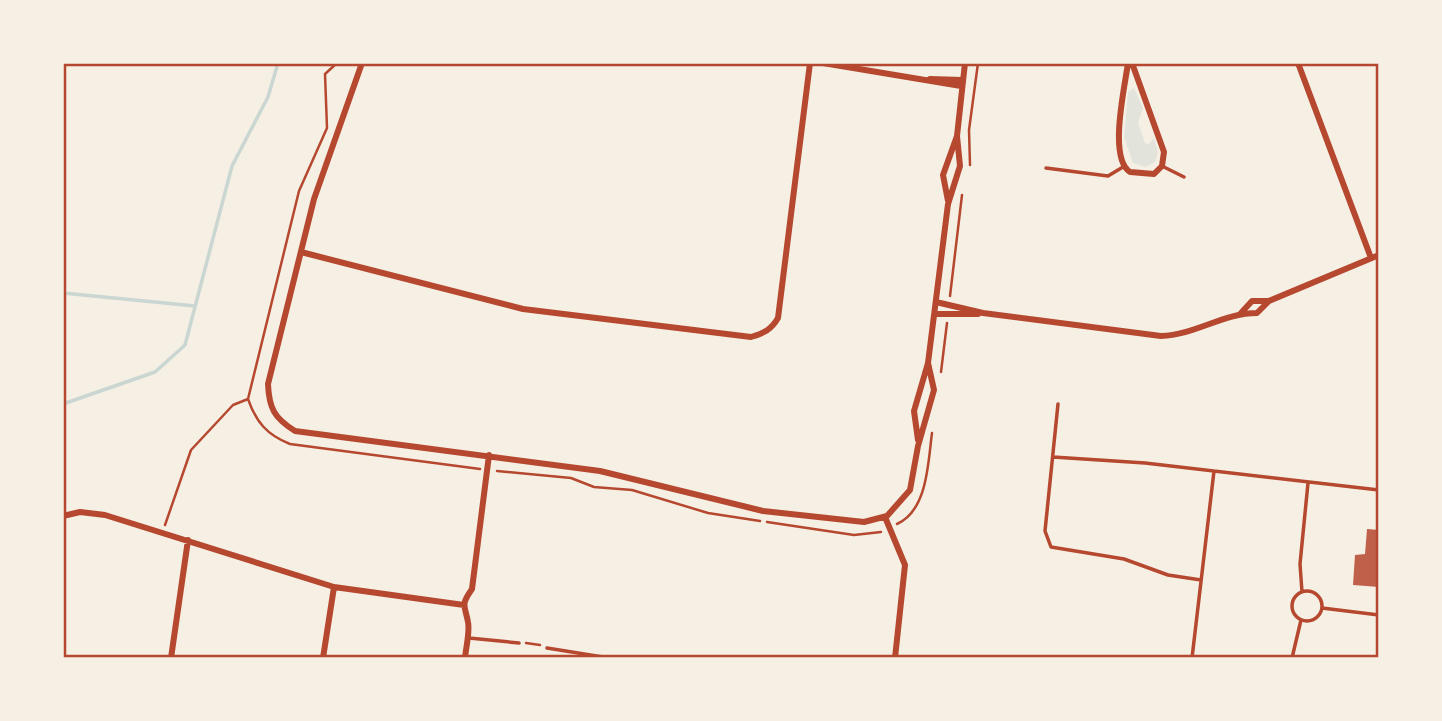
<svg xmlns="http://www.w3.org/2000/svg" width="1442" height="721" font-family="'PT Sans',sans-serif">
<rect width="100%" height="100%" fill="#f6efe4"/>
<path fill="#e2e4dc" d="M 1134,88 L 1143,108 L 1138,123 L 1145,143 L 1149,144 L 1154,138 L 1158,152 L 1155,162 L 1145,167 L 1133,163 L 1124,137 L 1128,92 Z"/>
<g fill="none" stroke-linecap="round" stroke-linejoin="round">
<path stroke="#c9d6d2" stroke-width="3.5" d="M 63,293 L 195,306
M 63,404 L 155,372 L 185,345 L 232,166 L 268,97 L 278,63"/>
</g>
<path fill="#bf614a" d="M 1367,529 L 1379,530 L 1379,587 L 1353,585 L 1355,555 L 1365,554 Z"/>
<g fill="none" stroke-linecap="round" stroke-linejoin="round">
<path stroke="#b5482f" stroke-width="2.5" d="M 337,63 L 325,74 L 327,128 L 299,191 L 248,399 C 256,422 267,435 290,444 L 480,469
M 970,165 L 969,130 L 978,63
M 950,296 L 962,195
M 941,372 L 947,323
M 497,471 L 571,478 L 594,487 L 632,490 L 708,513 L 760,521
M 767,522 L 854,535 L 881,532
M 897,524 C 928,510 928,462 932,433
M 165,525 L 191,450 L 233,405 L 248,399
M 526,643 L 540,645"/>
<path stroke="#b5482f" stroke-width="3.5" d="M 1162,166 L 1184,177
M 1046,168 L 1108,176 L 1123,167
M 1058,404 L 1045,531 L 1051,547 L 1124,559 L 1168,575 L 1201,580
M 1053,457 L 1145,463 L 1379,490
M1292 606a15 15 0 1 1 30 0a15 15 0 1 1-30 0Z
M 1302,592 L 1300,564 L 1308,483
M 1322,608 L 1379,615
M 469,638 L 519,643
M 547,648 L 609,658
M 1192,658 L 1214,471
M 1292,658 L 1301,620"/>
<path stroke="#b5482f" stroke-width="6" d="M 362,63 L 314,199 L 268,384 C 269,408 274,418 295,431 L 600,471 L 763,511 L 864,522 L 887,516 L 910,490 L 918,446 L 934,390 L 928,363
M 823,63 L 961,86
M 1128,63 C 1125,86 1108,158 1130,172 L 1154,174 L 1162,166 L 1164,152 L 1132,63
M 1298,63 L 1371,258
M 930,79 L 962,80
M 948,201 L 943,175 L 957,136 L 965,63
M 301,252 L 523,309 L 751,337 C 764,333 771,330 778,318 L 810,63
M 936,302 L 983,313 L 1161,336 C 1195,335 1223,313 1257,313 L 1269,301
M 1241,313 L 1252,301 L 1269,301 L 1379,255
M 935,314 L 978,314
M 918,440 L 914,411 L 928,363 L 948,204 L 960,166 L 957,136
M 63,516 L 80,512 L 105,515 L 334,587 L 464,605
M 885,517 L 905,565 L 895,658
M 171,658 L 188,540
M 323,658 L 334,587
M 465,658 C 466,647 470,632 468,622 C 465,605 460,606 472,589 L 489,455"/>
</g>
<rect width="1442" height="721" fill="none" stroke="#f6efe4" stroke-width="130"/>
<rect x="65" y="65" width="1312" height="591" fill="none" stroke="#b5482f" stroke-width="2.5"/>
</svg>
